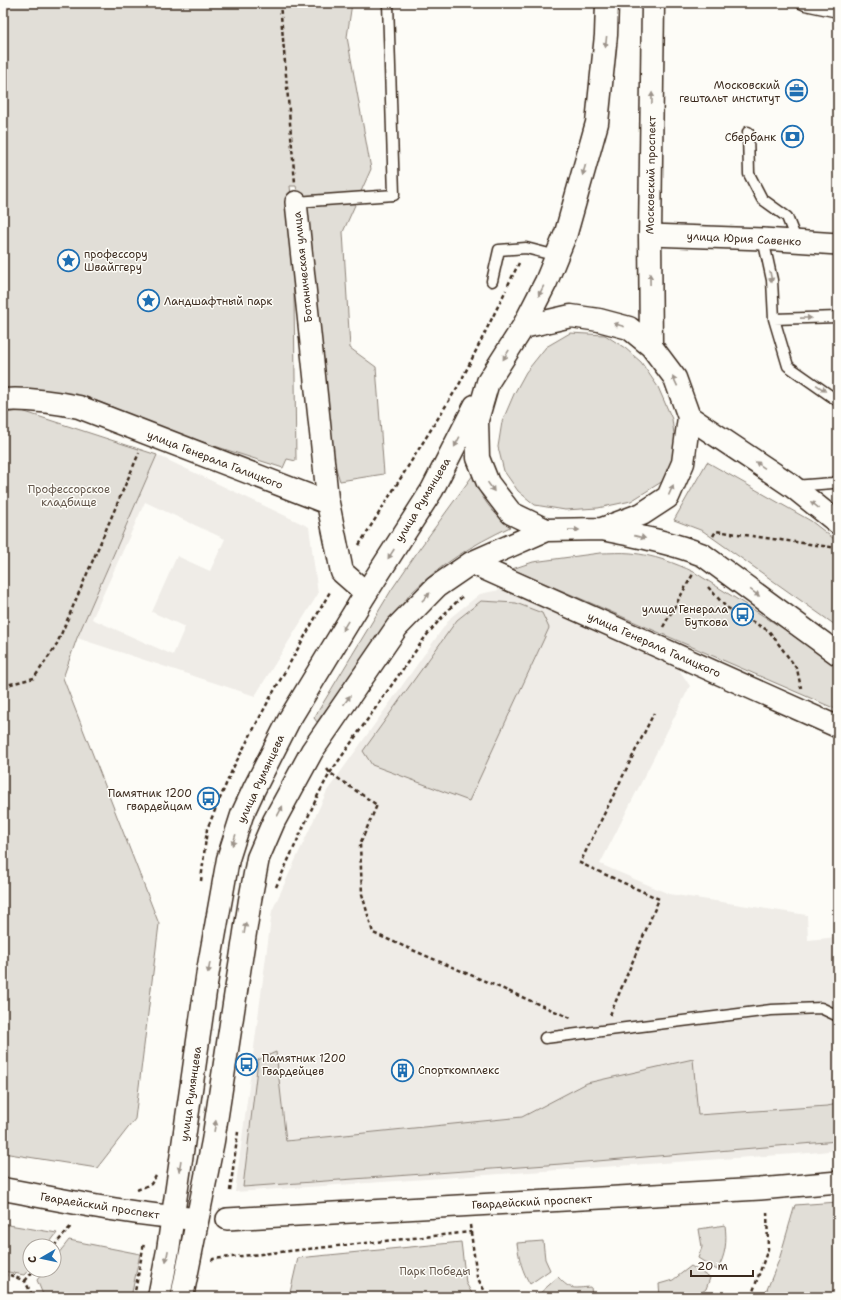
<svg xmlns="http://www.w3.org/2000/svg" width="841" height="1300" font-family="'Shantell Sans',sans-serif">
<rect width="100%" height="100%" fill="#fdfcf7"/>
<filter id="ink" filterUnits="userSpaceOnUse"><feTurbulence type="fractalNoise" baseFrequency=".025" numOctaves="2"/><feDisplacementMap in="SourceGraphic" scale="8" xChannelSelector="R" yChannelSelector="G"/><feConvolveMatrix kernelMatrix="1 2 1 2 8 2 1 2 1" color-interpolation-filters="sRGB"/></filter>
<g filter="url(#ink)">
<path fill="#efece7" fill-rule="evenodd" d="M 157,455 L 309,527 L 318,594 L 255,696 L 77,638 ZM 145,502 L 225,539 L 210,571 L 177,556 L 152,612 L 185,627 L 173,655 L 92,619 Z
M 504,589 L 678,668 L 690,686 L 600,864 L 669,894 L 807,915 L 808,940 L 838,937 L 838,1150 L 810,1153 L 235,1192 L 272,911 L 327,791 L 451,617 L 480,594 Z"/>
<path fill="#e1ded7" stroke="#8e847a" d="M 3,3 L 352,3 L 347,37 L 371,169 L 343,232 L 350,348 L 376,367 L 384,474 L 340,481 L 324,432 L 316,283 L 296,186 L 290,186 L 293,214 L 296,461 L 287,459 L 283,468 L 128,418 C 123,414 117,409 110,406 C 82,393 34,390 3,389 Z
M 570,333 L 605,335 L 625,348 L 641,362 L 658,387 L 672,419 L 676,449 L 663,481 L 631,501 L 598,508 L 565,510 L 535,505 L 518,491 L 504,471 L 498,447 L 502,422 L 514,394 L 526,372 L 546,347 Z
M 22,411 L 157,455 L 77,638 L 63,678 L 159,924 L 135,1119 L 97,1168 L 3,1153 L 3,413 Z
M 707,462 L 811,521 L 838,542 L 838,627 L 703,531 L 674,520 Z
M 473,475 C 481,499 491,511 510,527 C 472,545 441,564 410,594 L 317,722 L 314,718 L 392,589 L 420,548 Z
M 600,553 C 610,553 621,552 631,553 C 653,555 675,563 694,572 L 784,629 L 838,668 L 838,710 L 512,569 L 533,562 Z
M 481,601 L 516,603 L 542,613 L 549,628 L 469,801 L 372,765 L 363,751 L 457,620 Z
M 276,1052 L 286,1141 L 522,1117 L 587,1083 L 693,1059 L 698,1115 L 827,1106 L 838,1104 L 838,1141 L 561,1164 L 243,1187 L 258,1060 Z
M 838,1202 L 838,1297 L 764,1297 L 779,1260 L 795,1205 Z
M 3,1224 L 57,1233 L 47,1246 L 30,1246 L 30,1268 L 24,1275 L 3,1271 Z
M 725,1225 C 727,1241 726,1255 717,1270 L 698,1258 L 702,1247 L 699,1229 Z
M 69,1240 L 140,1254 L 131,1297 L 44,1297 L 37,1280 L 45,1270 L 54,1270 L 54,1259 Z
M 543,1241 L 545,1259 L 550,1270 L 530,1284 C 522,1271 519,1259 517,1243 Z
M 461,1242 L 466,1283 L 474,1297 L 289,1297 L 298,1258 Z
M 691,1266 L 710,1278 L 706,1289 L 696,1297 L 660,1297 L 659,1284 L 673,1280 Z
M 558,1277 C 571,1291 573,1288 591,1287 L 592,1297 L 542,1297 L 539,1294 Z"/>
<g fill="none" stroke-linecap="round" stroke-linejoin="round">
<defs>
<path id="lane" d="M 801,3 L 805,5 L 838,12
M 748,132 L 749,174 L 762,199 L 787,217 L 797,242
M 296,202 L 394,195 L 388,3
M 763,239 L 772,280 L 774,319 L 788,366 L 838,401
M 492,281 L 499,250 L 526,248 L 557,256
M 774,319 L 838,317
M 794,486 L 833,483 L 838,481
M 545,1038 L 771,1010 L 821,1008 L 838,1016"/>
<path id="street" d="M 296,202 L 328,503
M 650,235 L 763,239 L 838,244
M 471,563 L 838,727
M 227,1219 L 760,1189 L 838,1182"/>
<path id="secondary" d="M 3,400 C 29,398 54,402 79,407 L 328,503 L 342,572 L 366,593
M 3,1189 C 67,1201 132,1215 197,1219"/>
<path id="primary" d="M 523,327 L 571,316 L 599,320 L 629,328 L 651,346 L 675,378 L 689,417 L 683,463 L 668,497 L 642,514 L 602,529 L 546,530 L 511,513 L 488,483 L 478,458 L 477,420 L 488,382 L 523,327 L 546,282 L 566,233 L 597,123 L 606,35 L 607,3
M 651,346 L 650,235 L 653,3
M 689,417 L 792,486 L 838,523
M 602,529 C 636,536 670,542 703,555 L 838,654
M 159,1297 L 168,1250 L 208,971 L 228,859 L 242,815 L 254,789 L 289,720 L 366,593 L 432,490 L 475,406
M 182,1297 L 213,1141 L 250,900 L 258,858 L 274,821 L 312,751 L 397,627 L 436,587 L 471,563 L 546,530"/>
</defs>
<use href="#lane" stroke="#3b2a1e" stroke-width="13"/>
<use href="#street" stroke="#3b2a1e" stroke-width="24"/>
<use href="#secondary" stroke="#3b2a1e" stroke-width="25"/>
<use href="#primary" stroke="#3b2a1e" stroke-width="25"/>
<path stroke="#3b2a1e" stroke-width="2.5" stroke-dasharray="4 3" stroke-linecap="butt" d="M 280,3 L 295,183
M 508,285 L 519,263
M 713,536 L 716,531 L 838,548
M 359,545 L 460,383 L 506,290
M 708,587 L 726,607 L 769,631 L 797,669 L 801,688
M 663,627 L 693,574
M 3,686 L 34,678 L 56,646 L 139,453
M 327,769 L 330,773 L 377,805 L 360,844 L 362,894 L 373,933 L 573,1019
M 201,881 L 207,829 L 233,768 L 270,698 L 331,590
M 276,887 L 318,795 L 330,773 L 426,636 L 448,610 L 462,597
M 610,1015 L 659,899 L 580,863 L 654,713
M 137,1190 L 151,1184 L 156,1176
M 230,1191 L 238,1132
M 470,1225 L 477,1277 L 488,1297
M 54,1246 L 72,1225
M 212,1261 L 213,1259 L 471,1232
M 3,1275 L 10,1275 L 25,1281 L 33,1297
M 25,1281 L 34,1270
M 134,1297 L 144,1243
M 751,1297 L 768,1249 L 767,1209"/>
<use href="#lane" stroke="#fdfcf7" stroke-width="10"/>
<use href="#street" stroke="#fdfcf7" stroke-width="21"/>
<use href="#secondary" stroke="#fdfcf7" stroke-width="22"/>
<use href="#primary" stroke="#fdfcf7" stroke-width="22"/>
</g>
<defs><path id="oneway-solid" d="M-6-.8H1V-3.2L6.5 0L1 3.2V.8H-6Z"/></defs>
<g fill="#9c938a">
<use href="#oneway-solid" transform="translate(606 42) rotate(96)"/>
<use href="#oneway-solid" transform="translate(652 98) rotate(-89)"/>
<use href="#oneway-solid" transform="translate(584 170) rotate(106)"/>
<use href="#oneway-solid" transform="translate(771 277) rotate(80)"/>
<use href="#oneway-solid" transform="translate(650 279) rotate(-91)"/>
<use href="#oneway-solid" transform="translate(541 291) rotate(117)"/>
<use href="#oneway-solid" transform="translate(806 318) rotate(-1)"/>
<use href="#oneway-solid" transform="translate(619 325) rotate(-164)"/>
<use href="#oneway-solid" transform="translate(506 355) rotate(122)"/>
<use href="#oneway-solid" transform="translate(675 381) rotate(-115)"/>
<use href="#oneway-solid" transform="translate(821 388) rotate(35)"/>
<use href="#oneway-solid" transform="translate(457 442) rotate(118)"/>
<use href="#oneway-solid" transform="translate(760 465) rotate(-146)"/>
<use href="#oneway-solid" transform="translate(491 487) rotate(55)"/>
<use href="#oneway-solid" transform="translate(671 490) rotate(-66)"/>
<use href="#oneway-solid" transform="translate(815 505) rotate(-141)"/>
<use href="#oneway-solid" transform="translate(574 530) rotate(-1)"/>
<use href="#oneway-solid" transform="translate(640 537) rotate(13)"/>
<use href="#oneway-solid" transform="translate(391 554) rotate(123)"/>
<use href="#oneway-solid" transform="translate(755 593) rotate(36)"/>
<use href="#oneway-solid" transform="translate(426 597) rotate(-46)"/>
<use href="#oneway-solid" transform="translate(345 626) rotate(121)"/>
<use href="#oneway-solid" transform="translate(347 700) rotate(-55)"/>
<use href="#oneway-solid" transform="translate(280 811) rotate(-62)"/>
<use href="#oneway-solid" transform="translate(234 840) rotate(108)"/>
<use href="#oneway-solid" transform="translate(245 928) rotate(-81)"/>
<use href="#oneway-solid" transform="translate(209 968) rotate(100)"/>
<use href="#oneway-solid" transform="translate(215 1126) rotate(-81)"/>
<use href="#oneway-solid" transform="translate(180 1166) rotate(99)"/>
<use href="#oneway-solid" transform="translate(167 1256) rotate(101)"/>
</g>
</g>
<defs>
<symbol id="office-ring" viewBox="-11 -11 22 22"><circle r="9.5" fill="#fdfcf7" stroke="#1f6fb2" stroke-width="1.5"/><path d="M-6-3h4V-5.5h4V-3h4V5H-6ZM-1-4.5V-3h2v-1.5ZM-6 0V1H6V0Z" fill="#1f6fb2"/></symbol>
<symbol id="bank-ring" viewBox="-11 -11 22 22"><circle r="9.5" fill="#fdfcf7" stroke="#1f6fb2" stroke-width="1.5"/><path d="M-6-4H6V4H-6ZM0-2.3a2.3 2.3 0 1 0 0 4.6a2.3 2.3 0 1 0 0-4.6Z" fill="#1f6fb2"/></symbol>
<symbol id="sight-ring" viewBox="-11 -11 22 22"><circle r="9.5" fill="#fdfcf7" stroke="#1f6fb2" stroke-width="1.5"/><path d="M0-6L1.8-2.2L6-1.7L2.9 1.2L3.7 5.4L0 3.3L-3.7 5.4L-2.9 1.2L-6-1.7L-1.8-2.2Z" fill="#1f6fb2"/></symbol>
<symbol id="bus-ring" viewBox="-11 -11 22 22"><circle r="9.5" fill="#fdfcf7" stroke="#1f6fb2" stroke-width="1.5"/><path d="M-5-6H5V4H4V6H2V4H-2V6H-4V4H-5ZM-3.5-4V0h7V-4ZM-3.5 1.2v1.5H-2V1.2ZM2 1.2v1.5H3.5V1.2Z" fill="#1f6fb2"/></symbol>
<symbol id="building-ring" viewBox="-11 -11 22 22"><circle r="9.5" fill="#fdfcf7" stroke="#1f6fb2" stroke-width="1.5"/><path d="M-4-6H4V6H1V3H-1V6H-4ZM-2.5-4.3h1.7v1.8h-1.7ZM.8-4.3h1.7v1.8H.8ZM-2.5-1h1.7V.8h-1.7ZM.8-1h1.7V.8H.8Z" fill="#1f6fb2"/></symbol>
</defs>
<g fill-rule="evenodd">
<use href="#office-ring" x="784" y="78" width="25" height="25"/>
<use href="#bank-ring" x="780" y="124" width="25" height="25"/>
<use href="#sight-ring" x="56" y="248" width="25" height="25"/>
<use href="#sight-ring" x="136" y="288" width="25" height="25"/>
<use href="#bus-ring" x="730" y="602" width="25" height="25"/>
<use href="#bus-ring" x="196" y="786" width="25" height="25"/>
<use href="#bus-ring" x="234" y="1052" width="25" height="25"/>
<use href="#building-ring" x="390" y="1058" width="25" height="25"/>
</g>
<g text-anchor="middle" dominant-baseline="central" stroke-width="3" stroke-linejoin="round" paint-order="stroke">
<g font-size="11" fill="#3b2a1e" stroke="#fdfcf7" text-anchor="end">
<text x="780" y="85">Московский<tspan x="780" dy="13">гештальт институт</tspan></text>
<text x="776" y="137">Сбербанк</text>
<text x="84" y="254" text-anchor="start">профессору<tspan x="84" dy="13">Швайггеру</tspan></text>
<text x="164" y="301" text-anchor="start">Ландшафтный парк</text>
<text x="728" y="609">улица Генерала<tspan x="728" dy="13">Буткова</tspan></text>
<text x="192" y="793">Памятник 1200<tspan x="192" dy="13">гвардейцам</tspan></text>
<text x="262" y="1058" text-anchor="start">Памятник 1200<tspan x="262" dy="13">Гвардейцев</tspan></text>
<text x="418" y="1070" text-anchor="start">Спорткомплекс</text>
</g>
<g font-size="11" fill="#3b2a1e" stroke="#fdfcf7">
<text transform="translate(651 175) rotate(-89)">Московский проспект</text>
<text transform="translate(744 239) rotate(3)">улица Юрия Савенко</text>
<text transform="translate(303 267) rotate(-96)">Ботаническая улица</text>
<text transform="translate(215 460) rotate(21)">улица Генерала Галицкого</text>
<text transform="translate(423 500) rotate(-59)">улица Румянцева</text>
<text transform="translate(654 645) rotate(24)">улица Генерала Галицкого</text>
<text transform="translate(261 779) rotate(-65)">улица Румянцева</text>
<text transform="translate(191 1094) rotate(-82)">улица Румянцева</text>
<text transform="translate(532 1202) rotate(-3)">Гвардейский проспект</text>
<text transform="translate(100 1206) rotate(9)">Гвардейский проспект</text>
</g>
<g font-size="11" fill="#64574c" stroke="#fdfcf7">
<text x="69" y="489">Профессорское<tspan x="69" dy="13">кладбище</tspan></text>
<text x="435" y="1271">Парк Победы</text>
</g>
</g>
<rect width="841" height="1300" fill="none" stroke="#fdfcf7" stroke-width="16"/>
<rect x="8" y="8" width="825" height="1284" fill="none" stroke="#3b2a1e" stroke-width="1.5" filter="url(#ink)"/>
<g transform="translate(42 1258) rotate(261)"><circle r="19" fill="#fdfcf7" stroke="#afa8a0"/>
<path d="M0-3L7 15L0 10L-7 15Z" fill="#1f6fb2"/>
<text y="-6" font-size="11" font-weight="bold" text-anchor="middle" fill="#3b2a1e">С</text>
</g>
<path d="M691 1270v6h62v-6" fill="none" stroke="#3b2a1e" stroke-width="2"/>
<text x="697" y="1270" font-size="12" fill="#3b2a1e" stroke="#fdfcf7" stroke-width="3" paint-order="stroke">20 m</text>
</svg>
